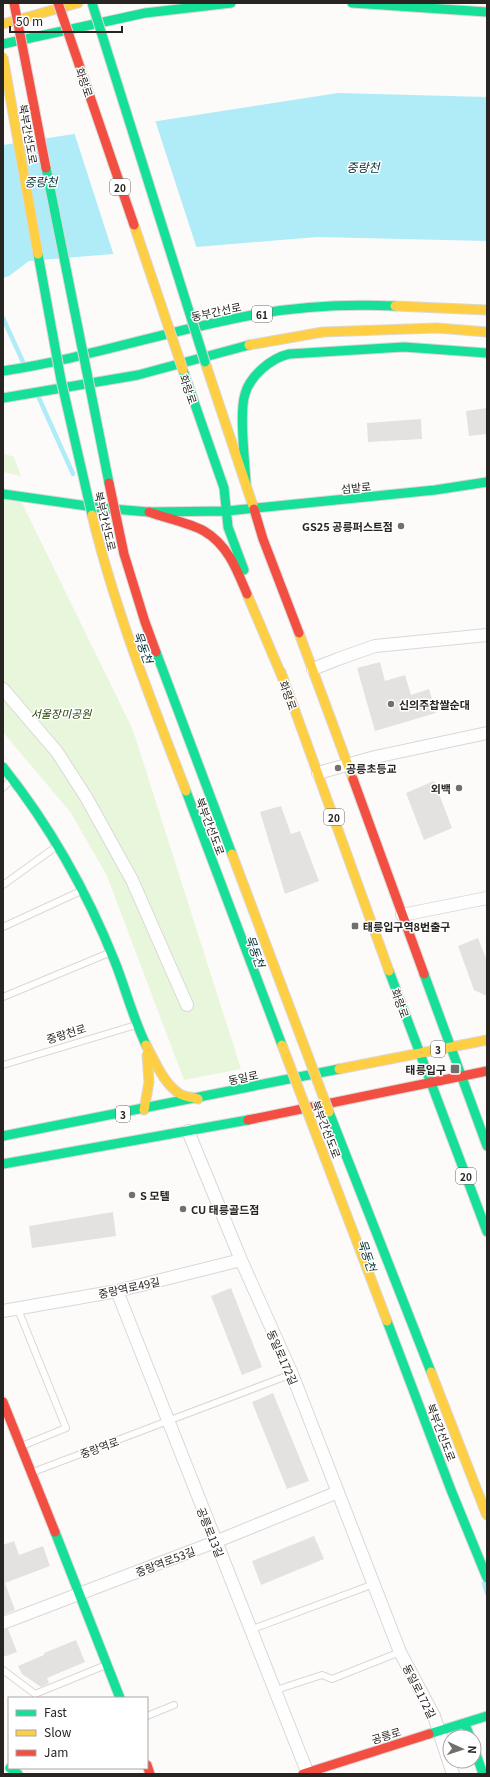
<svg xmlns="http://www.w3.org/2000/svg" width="490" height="1777" font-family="Georgia,'Noto Sans KR',serif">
<rect width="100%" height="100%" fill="#fdfbf9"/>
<path fill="#e8f7db" d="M 3,453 L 14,457 L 21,476 L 3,472 Z
M 3,498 L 22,503 L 133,730 L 241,1069 L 184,1080 L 107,876 L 71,813 L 3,732 Z"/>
<path fill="#afecf8" d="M 338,93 L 487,97 L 487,241 L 317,237 L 29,261 L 9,276 L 3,278 L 3,145 Z"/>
<path fill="#fdfbf9" d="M 155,120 L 197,249 L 114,256 L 74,132 Z"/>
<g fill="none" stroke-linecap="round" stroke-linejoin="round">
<path stroke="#afecf8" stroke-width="4.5" d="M 3,318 L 23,362
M 39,398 L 73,474
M 484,1583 L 487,1593"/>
</g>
<path fill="#e4e2e0" d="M 487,408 L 487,434 L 469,436 L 466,411 Z
M 421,419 L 422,439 L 368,442 L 367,423 Z
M 380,662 L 385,681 L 405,675 L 411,695 L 429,689 L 436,713 L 375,731 L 357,668 Z
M 434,781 L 452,828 L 424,840 L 406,793 Z
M 281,806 L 291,834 L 300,831 L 319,881 L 285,894 L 260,812 Z
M 478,938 L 487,961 L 487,996 L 474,990 L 458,946 Z
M 113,1212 L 116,1236 L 32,1248 L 29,1226 Z
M 231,1288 L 262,1367 L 242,1375 L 211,1296 Z
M 273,1393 L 309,1481 L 287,1489 L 252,1402 Z
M 314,1536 L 324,1559 L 261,1585 L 252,1561 Z
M 14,1541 L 19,1555 L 43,1546 L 50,1566 L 5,1583 L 15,1610 L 3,1615 L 3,1545 Z
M 8,1629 L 17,1652 L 3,1657 L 3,1630 Z
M 76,1640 L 85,1662 L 47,1678 L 49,1683 L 41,1687 L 22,1674 L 18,1666 L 44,1655 L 44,1653 Z"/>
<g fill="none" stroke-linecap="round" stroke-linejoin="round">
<defs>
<path id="lane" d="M 3,788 L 11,780
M 3,885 L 57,846
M 3,927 L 81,891
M 3,997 L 109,953
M 3,1065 L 136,1025
M 17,1307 L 66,1428 L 22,1446
M 33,1472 L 292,1374
M 250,1630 L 374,1584
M 3,1670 L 35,1694 L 106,1665
M 276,1690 L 322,1675 L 332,1679 L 400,1652
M 147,1716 L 174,1705"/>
<path id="street" d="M 313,669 L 338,659 L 375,646 L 487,635
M 3,689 L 57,752 L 86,797 L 132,880 L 187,1005
M 318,773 L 375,757 L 487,733
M 402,915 L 487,898
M 188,1131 L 241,1260 L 292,1374 L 400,1652 L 434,1716 L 453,1774
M 117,1291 L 308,1774
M 3,1311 L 117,1291 L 241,1260
M 3,1623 L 215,1542 L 338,1492"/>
<path id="fast" d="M 352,3 L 487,12
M 3,44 L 145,13 L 231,3
M 183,370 L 224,488 L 228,527 L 244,570
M 3,371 C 89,358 172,329 258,314 C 303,306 350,304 395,306
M 3,398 L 138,375 L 249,345
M 246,483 C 245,461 239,413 245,394 C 250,376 271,358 289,354 L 404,347 L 487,353
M 3,494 L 101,508 L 149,512 L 227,511
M 227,511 L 435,490 L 487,482
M 3,767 C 50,826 87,892 115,962 C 126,990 133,1018 146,1045
M 389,971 L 487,1232
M 424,974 L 487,1146
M 3,1136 L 339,1069
M 3,1164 L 248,1120
M 55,1532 L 120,1698
M 465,1724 L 470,1737
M 429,1734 L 487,1716
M 474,1748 L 483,1774
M 10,1768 L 18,1774"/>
<path id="slow" d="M 3,24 L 78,3
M 395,306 L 487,310
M 249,345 L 323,332 L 437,328 L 487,332
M 205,362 L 254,509
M 247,594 L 286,686
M 299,633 L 353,779
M 281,672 L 389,971
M 146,1045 C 155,1061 163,1083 180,1094 C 185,1097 192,1097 198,1099
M 339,1069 L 487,1040
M 144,1110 L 149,1082 L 147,1055"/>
<path id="jam" d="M 254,509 L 263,539 L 299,633
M 149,512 C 165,518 190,523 204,531 C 228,545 237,570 247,594
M 353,779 L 424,974
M 248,1120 L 487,1071
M 3,1402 L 55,1532
M 147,1765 L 150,1774
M 303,1774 L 429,1734"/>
</defs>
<use href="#lane" stroke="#dad8d6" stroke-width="8"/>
<use href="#street" stroke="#dad8d6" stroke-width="14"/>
<use href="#fast" stroke="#dad8d6" stroke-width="11"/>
<use href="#slow" stroke="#dad8d6" stroke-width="11"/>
<use href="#jam" stroke="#dad8d6" stroke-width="11"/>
<use href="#lane" stroke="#fffefe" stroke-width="6"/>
<use href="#street" stroke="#fffefe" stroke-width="12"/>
<use href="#fast" stroke="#16e098" stroke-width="9"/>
<use href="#slow" stroke="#ffcf43" stroke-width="9"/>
<use href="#jam" stroke="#f24e42" stroke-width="9"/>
<defs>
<path id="fast-bridge" d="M 92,3 L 205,362
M 46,168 L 109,483
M 38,254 L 61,380 L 92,515
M 156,652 L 232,854
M 186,791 L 282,1045
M 329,1112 L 431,1372
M 387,1321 L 451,1490 L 487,1578"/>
<path id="slow-bridge" d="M 3,57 L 38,254
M 134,225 L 183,370
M 92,515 C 115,610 151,700 186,791
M 232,854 L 329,1112
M 282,1045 L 387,1321
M 431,1372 L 487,1516"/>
<path id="jam-bridge" d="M 14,3 L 46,168
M 58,3 L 134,225
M 109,483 L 124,554 L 145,622 L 156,652"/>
</defs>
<use href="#fast-bridge" stroke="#dad8d6" stroke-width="11" stroke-linecap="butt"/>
<use href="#slow-bridge" stroke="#dad8d6" stroke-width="11" stroke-linecap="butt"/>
<use href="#jam-bridge" stroke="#dad8d6" stroke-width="11" stroke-linecap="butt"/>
<use href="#fast-bridge" stroke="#16e098" stroke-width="9"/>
<use href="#slow-bridge" stroke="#ffcf43" stroke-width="9"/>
<use href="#jam-bridge" stroke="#f24e42" stroke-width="9"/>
</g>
<g fill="#736f6d" stroke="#fff" stroke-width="1.5">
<circle cx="401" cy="526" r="4"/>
<circle cx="391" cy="704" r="4"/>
<circle cx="338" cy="768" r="4"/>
<circle cx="459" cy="788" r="4"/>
<rect x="351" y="922" width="8" height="8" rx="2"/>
<rect x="450" y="1064" width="10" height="10" rx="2"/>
<circle cx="132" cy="1195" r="4"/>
<circle cx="183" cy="1209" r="4"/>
</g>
<g text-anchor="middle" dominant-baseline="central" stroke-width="3" stroke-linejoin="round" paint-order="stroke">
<g fill="#fff" stroke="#686664" stroke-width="1">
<rect x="110" y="179" width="20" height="16" rx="3"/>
<rect x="252" y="306" width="20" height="16" rx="3"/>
<rect x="324" y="809" width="20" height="16" rx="3"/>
<rect x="431" y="1041" width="14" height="16" rx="3"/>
<rect x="116" y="1106" width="14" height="16" rx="3"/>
<rect x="456" y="1168" width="20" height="16" rx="3"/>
</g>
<g font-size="10" font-weight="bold" fill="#282422">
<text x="120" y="187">20</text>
<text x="262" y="314">61</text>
<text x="334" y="817">20</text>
<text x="438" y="1049">3</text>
<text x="123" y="1114">3</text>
<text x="466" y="1176">20</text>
</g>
<g font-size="11" fill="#282422" stroke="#fff">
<text transform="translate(85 82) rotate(71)">화랑로</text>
<text transform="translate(29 134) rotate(80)">북부간선도로</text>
<text transform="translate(216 311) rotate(-12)">동부간선로</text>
<text transform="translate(189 389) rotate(71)">화랑로</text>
<text transform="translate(356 487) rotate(-6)">섬밭로</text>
<text transform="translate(106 521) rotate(77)">북부간선도로</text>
<text transform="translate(289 695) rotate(70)">화랑로</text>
<text transform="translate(211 826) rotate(69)">북부간선도로</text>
<text transform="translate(401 1003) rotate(70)">화랑로</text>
<text transform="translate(66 1033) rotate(-17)">중랑천로</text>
<text transform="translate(243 1077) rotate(-12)">동일로</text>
<text transform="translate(327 1129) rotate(69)">북부간선도로</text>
<text transform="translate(129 1287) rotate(-12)">중랑역로49길</text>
<text transform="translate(283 1357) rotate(66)">동일로172길</text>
<text transform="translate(442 1432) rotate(69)">북부간선도로</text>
<text transform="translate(99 1447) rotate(-20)">중랑역로</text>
<text transform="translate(211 1532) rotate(68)">공릉로13길</text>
<text transform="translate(165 1561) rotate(-21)">중랑역로53길</text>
<text transform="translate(420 1691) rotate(63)">동일로172길</text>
<text transform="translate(386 1735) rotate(-17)">공릉로</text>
</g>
<g font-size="11" font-weight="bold" fill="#282422" stroke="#fff" text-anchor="start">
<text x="393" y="526" text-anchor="end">GS25 공릉퍼스트점</text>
<text x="399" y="704">신의주찹쌀순대</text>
<text x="346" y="768">공릉초등교</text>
<text x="451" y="788" text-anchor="end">외백</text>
<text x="363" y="926">태릉입구역8번출구</text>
<text x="446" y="1069" text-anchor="end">태릉입구</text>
<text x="140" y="1195">S 모텔</text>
<text x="191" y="1209">CU 태릉골드점</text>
</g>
<g font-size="11" font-style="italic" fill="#213f00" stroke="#fff">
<text x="61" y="713">서울장미공원</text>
</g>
<g font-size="12" font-style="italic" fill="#033038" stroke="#fff">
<text x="363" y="166">중랑천</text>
<text transform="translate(41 181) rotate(-1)">중랑천</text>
<text transform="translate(144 647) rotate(70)">묵동천</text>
<text transform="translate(256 951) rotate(70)">묵동천</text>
<text transform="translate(368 1255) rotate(71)">묵동천</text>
</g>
</g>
<rect width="490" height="1777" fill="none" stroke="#282422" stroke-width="8"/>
<rect x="8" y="1697" width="140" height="72" fill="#ffffff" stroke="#a9a7a7"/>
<rect x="16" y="1710" width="20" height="6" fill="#16e098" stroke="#a9a7a7"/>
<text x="44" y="1717" font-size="12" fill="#282422">Fast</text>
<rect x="16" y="1730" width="20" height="6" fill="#ffcf43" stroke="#a9a7a7"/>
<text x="44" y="1737" font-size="12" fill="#282422">Slow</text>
<rect x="16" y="1750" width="20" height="6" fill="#f24e42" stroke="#a9a7a7"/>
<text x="44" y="1757" font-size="12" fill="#282422">Jam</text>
<g transform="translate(462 1749) rotate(93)"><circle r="19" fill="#ffffff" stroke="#a9a7a7"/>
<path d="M0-3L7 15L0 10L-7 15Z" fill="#736f6d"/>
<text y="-6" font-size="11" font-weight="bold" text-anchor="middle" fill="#282422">N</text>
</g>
<path d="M10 26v6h112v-6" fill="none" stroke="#282422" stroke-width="2"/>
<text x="16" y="26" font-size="12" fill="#282422" stroke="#ffffff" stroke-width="3" paint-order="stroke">50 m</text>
</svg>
